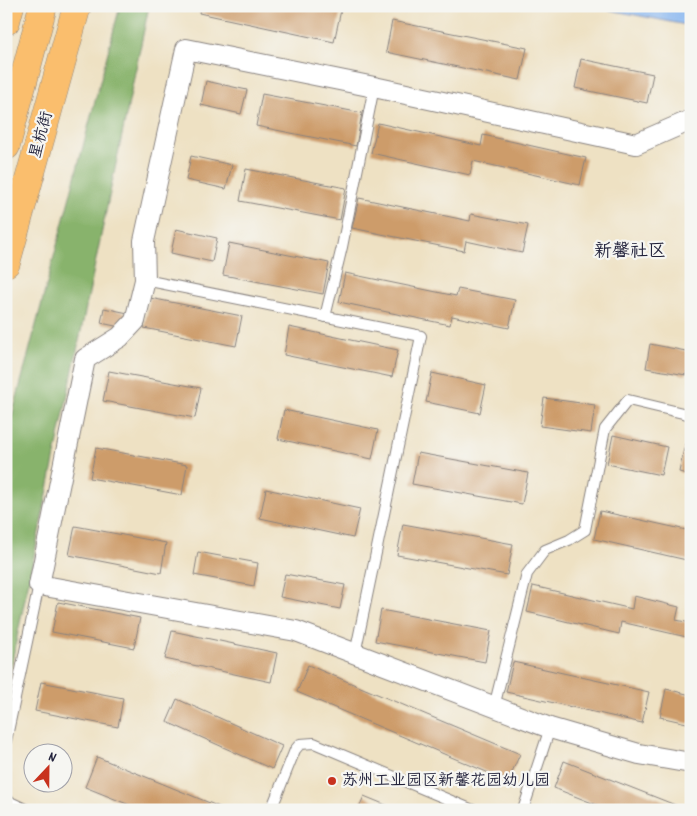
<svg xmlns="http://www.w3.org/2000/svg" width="697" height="816" font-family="Dekko,'LXGW WenKai TC',sans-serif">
<rect width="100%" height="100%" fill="#f6f6f2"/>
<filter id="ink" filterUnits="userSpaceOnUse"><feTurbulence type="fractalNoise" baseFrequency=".02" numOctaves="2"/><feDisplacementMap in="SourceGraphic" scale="10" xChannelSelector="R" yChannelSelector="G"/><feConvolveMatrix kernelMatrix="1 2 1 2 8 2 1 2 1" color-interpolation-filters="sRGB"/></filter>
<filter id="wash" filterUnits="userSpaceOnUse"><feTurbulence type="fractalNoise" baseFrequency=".0096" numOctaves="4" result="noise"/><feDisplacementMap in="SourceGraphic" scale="20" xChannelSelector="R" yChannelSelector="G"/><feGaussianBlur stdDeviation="1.12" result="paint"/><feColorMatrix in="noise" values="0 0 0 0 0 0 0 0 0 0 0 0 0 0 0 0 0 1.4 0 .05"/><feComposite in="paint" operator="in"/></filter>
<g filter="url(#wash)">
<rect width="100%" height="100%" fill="#eee1c3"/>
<path fill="#88b36c" stroke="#556a54" d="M 120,6 L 149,6 L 6,690 L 6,439 Z"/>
<path fill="#86b5f0" stroke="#546c96" d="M 590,6 L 691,6 L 691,26 Z"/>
<g id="blocks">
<path fill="#cd9c6b" d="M 201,6 L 322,6 L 341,10 L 334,42 L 199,13 Z
M 392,21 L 527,48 L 520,80 L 386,52 Z
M 581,59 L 653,74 L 647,103 L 575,88 Z
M 206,81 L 247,90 L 241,114 L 201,105 Z
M 262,94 L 362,113 L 356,146 L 256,126 Z
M 378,123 L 481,146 L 483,135 L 586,158 L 580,185 L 473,161 L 470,175 L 371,153 Z
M 191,156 L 232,165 L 226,189 L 186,180 Z
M 246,169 L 346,188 L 340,220 L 240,201 Z
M 359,198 L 470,221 L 471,214 L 528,225 L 522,253 L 466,241 L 464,251 L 352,228 Z
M 176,229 L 217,238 L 212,262 L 171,253 Z
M 229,243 L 329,263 L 323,294 L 223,275 Z
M 345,273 L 456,296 L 458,289 L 515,300 L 509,328 L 452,316 L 450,325 L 339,302 Z
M 150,298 L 242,316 L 236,346 L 144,328 Z
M 104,308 L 128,313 L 125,328 L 101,323 Z
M 289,327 L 398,350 L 392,377 L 284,355 Z
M 650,344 L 691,352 L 691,371 L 687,371 L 686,375 L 646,368 Z
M 109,371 L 201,388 L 195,418 L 103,401 Z
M 432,373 L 486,385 L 480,413 L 426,402 Z
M 544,398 L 595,405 L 591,433 L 540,426 Z
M 284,410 L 378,430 L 372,459 L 278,439 Z
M 613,435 L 667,447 L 661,475 L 607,464 Z
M 685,444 L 691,446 L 691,475 L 679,472 Z
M 96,448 L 187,465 L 182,495 L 90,478 Z
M 418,453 L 528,473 L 522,504 L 412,484 Z
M 266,489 L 360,509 L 353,538 L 260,518 Z
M 600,511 L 691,531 L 691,561 L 594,539 Z
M 403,524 L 513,544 L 507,575 L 397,555 Z
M 75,526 L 166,543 L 161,573 L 69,555 Z
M 198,552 L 258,563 L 254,586 L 194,575 Z
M 285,574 L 345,585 L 340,609 L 280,597 Z
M 533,586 L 632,609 L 634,596 L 679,607 L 676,620 L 691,623 L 691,638 L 621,622 L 619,634 L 527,612 Z
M 58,602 L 140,618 L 134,648 L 52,632 Z
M 381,610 L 491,631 L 485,662 L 375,641 Z
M 172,631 L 277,653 L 271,682 L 165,659 Z
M 513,662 L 649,692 L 642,723 L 506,692 Z
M 308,665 L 520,754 L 508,781 L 297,692 Z
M 41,682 L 123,698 L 118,727 L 35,711 Z
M 666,689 L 691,695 L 691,724 L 660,717 Z
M 177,699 L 282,746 L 272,769 L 167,722 Z
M 97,757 L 227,810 L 142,810 L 85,787 Z
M 564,761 L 688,810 L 610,810 L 554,788 Z
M 364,796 L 398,810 L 358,810 Z"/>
</g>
</g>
<g filter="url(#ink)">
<use href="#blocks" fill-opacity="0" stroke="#88827f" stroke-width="1"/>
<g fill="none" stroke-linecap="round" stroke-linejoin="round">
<defs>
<path id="lane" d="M 145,280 L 421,336 L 355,654
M 325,317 L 342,247 L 374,87
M 494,707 L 527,574 L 545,550 L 569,540 L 585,530 L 605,429 L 628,400 L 691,415
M 6,741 L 39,585
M 6,800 L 27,810
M 271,810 L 295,750 L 300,744 L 314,743 L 473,810
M 523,810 L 550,728"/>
<path id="street" d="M 691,120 L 636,144 L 374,87 L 186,49 L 144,241 L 145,280 L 135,321 L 120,337 L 85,359 L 39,585 L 296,631 L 550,728 L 639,754 L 691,763"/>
<path id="primary" d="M 6,263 L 77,6"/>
<path id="highway" d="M 6,21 L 10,6
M 6,146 L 43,6"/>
</defs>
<use href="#lane" stroke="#88827f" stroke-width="12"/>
<use href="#street" stroke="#88827f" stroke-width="22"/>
<use href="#primary" stroke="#88827f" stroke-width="29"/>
<use href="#highway" stroke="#88827f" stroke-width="29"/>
<use href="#lane" stroke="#fff" stroke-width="10"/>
<use href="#street" stroke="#fff" stroke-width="20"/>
<use href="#primary" stroke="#fabe6d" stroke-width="28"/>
<use href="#highway" stroke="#fabe6d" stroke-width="28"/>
</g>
</g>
<circle fill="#c8321e" stroke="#f6f6f2" stroke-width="2" cx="332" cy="781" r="5"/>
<g text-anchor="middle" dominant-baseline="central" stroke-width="4.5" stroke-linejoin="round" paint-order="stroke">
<g font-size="16" fill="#22223b" stroke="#f6f6f2">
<text transform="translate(42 135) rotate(-75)">星杭街</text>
</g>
<g font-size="16" fill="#22223b" stroke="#f6f6f2" text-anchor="start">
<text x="342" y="781">苏州工业园区新馨花园幼儿园</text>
</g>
<g font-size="18" fill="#22223b" stroke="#f6f6f2">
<text x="630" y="252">新馨社区</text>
</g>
</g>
<rect width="697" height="816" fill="none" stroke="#f6f6f2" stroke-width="25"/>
<g transform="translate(48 768) rotate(22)"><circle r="24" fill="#f6f6f2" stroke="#a1a1a9"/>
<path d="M0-4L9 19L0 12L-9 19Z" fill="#c8321e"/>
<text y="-8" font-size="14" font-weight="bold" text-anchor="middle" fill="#22223b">N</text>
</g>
</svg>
